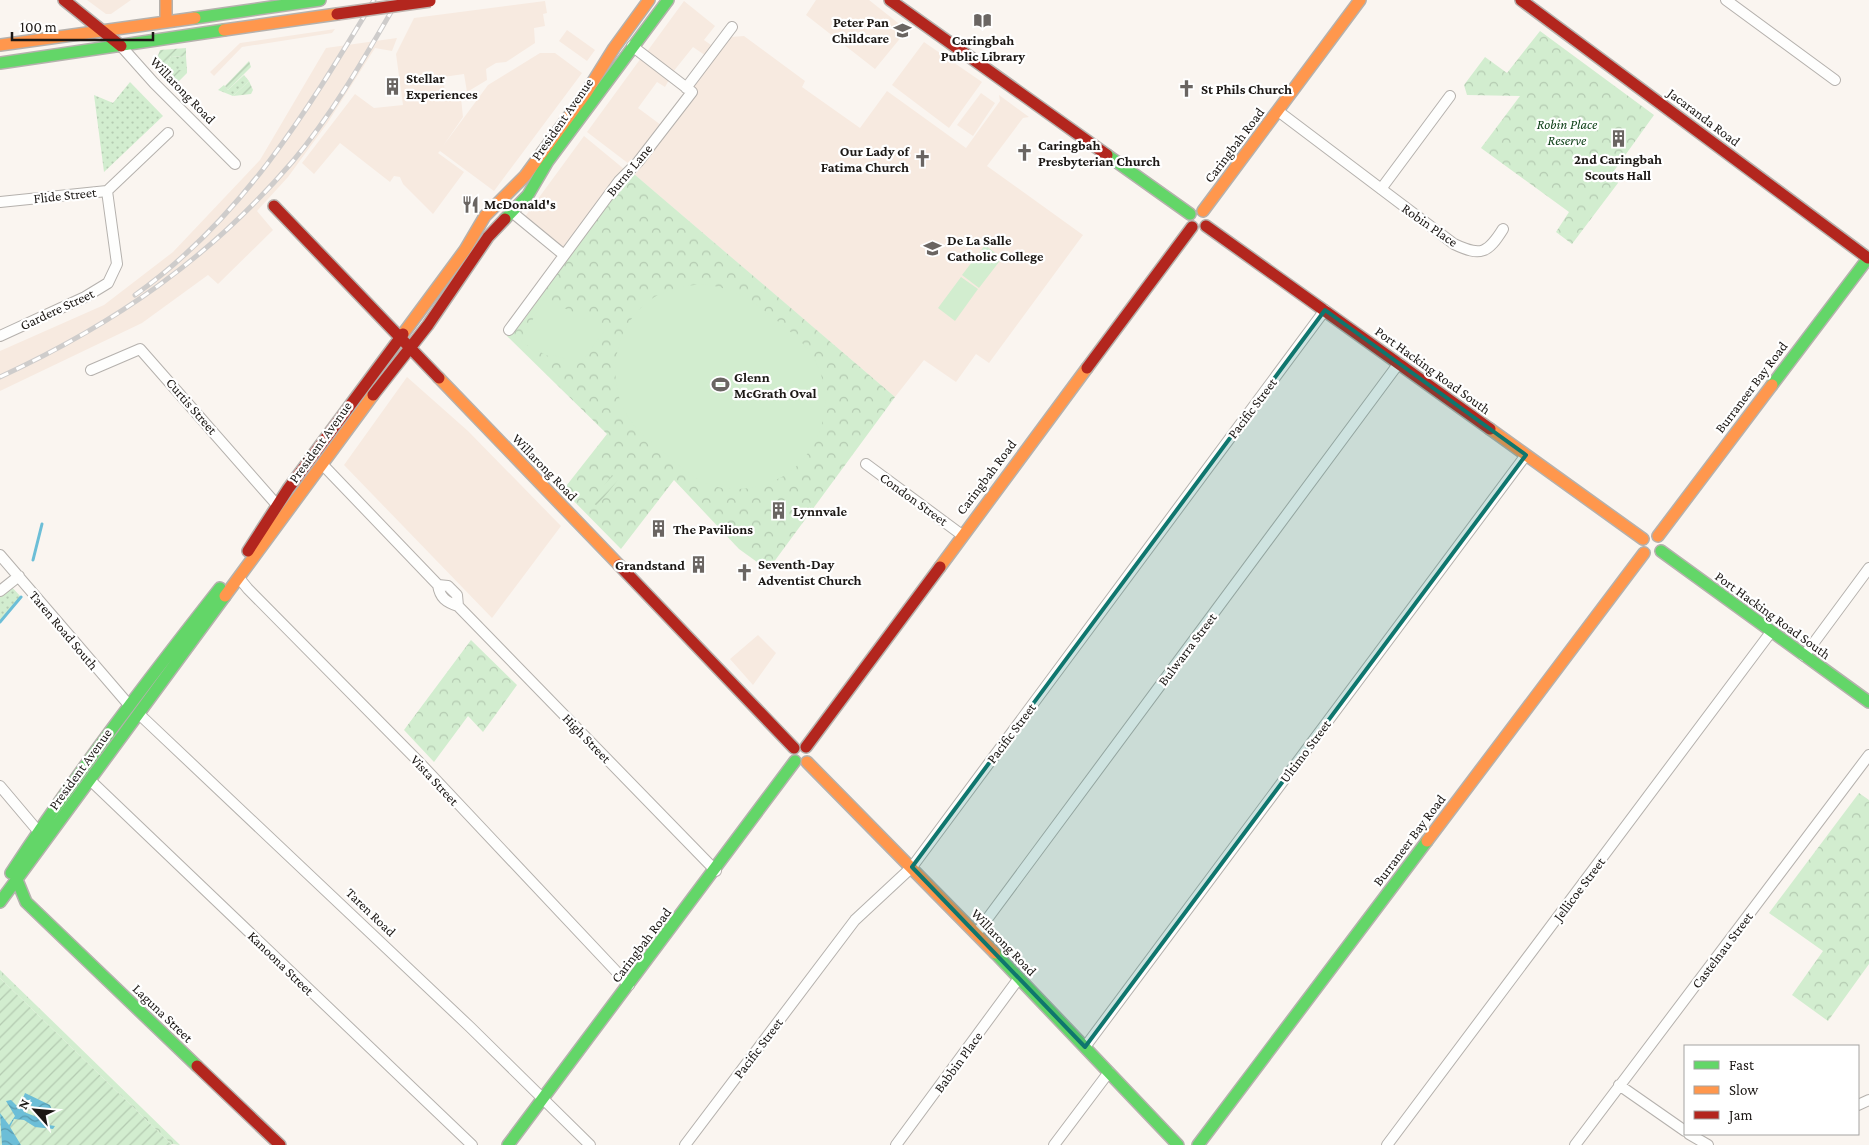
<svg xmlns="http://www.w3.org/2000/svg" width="1869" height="1145" font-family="'Crimson Pro',serif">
<defs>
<pattern id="grass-dots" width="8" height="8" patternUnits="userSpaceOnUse" patternTransform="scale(1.25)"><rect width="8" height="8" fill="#d2edcf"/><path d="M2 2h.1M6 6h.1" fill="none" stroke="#b4cab1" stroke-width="1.8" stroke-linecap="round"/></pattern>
<pattern id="park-crowns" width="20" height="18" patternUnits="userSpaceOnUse" patternTransform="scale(1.25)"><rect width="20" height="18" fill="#d2edcf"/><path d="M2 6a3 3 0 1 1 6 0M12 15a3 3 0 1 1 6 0" fill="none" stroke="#b4cab1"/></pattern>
<pattern id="garden-furrows" width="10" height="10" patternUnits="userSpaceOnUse" patternTransform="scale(1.25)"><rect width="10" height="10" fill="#d2edcf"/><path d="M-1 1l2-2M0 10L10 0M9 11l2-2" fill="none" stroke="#b4cab1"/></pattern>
<pattern id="water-waves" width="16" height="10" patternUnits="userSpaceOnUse" patternTransform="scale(1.25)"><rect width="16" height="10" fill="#6cbed7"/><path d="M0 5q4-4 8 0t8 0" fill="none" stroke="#5899ad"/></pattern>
</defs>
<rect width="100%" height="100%" fill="#faf5f0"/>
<path fill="#f7eae0" d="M 87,0 L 131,0 L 111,14 L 106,14 Z
M 816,0 L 869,0 L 907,30 L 875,69 L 806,15 Z
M 545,1 L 547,13 L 543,14 L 545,26 L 534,28 L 535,43 L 506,62 L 496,63 L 486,69 L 487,80 L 467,92 L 464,74 L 443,77 L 446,100 L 461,98 L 463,117 L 443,146 L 488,85 L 540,53 L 555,53 L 582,73 L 494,191 L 440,151 L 438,153 L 464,172 L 433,214 L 403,184 L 400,177 L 394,176 L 390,182 L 340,143 L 314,174 L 302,163 L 355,94 L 374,108 L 403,105 L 396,54 L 414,18 Z
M 684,1 L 715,26 L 704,40 L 711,45 L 706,56 L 693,47 L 673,72 L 646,53 Z
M 335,29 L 332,33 L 242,47 L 214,76 L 210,72 L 240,43 Z
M 567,30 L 595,50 L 587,61 L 559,41 Z
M 744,36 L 805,81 L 802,87 L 860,128 L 887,91 L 966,148 L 1000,101 L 999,95 L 1029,117 L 1023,118 L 987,166 L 1083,235 L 989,363 L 976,354 L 956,382 L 924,360 L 895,397 L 635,175 L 697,90 L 692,85 L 731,37 Z
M 397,38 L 392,51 L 375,48 L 328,122 L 288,177 L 257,211 L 273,230 L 218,284 L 208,275 L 142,323 L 0,391 L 0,351 L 104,305 L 173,252 L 260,160 L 326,48 Z
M 924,42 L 982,82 L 949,128 L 892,85 Z
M 641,58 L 669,80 L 665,87 L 657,82 L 638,108 L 661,125 L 629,164 L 587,132 Z
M 981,93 L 995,103 L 973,136 L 957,125 Z
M 584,136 L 624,169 L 563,247 L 524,218 Z
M 407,377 L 468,431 L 561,526 L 492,618 L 344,465 Z
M 758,635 L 776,653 L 753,685 L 730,659 Z"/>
<path fill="url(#grass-dots)" d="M 171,56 L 186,57 L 187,70 L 172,70 L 167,65 Z
M 244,75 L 249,81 L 233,96 L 218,90 L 224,85 L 228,90 Z
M 130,82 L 163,116 L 104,172 L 94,95 L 113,103 Z
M 9,584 L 21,597 L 0,622 L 0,591 Z"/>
<path fill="url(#park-crowns)" d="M 1540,31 L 1654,115 L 1611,175 L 1618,183 L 1572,244 L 1556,232 L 1569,212 L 1481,148 L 1520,96 L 1467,95 L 1464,85 L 1485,57 L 1507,73 Z
M 634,174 L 895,397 L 768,570 L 739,549 L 674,480 L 621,549 L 563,490 L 607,434 L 507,336 L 520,320 L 523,321 L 611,198 L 614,199 Z
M 471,640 L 517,685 L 483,732 L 468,716 L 434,762 L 404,730 Z
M 1859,793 L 1869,800 L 1869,964 L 1828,1021 L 1792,995 L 1823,951 L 1769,913 Z
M 0,970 L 180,1145 L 171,1144 L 0,978 Z"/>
<path fill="url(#garden-furrows)" d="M 186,48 L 186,57 L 171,56 L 167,65 L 172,70 L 187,70 L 187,73 L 175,85 L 155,64 L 160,50 Z
M 249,61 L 251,67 L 228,90 L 225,86 Z
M 249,81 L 253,90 L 251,94 L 233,96 Z
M 612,475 L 618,480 L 597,506 L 592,502 Z
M 0,978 L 172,1145 L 0,1145 Z"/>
<path fill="#d2edcf" d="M 985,245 L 1002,258 L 979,288 L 962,275 Z
M 961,277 L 978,289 L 955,321 L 938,308 Z
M 702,284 C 732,287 752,300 775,319 C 786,328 799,338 808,350 C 838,389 827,445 788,473 C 766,489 730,494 705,483 C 688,475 674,461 660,449 C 646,437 632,427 624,410 C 605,370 618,317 658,295 C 672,288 687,286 702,284 Z
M 544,298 L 602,327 L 604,331 L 581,363 L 552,355 L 550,357 L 521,342 Z"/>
<path fill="url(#water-waves)" d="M 25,1093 L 50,1105 L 52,1110 L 47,1113 L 30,1105 L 24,1109 L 24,1112 L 47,1121 L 49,1125 L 55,1126 L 53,1129 L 35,1127 L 24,1120 L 14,1119 L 10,1127 L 21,1145 L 2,1145 L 0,1113 L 9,1125 L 15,1116 L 6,1101 L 11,1100 L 19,1108 L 22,1107 L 25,1103 L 23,1098 Z"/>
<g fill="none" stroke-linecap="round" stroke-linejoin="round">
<path stroke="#6cbed7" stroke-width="3" d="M 33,560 L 42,524
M 0,622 L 21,597"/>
<defs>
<path id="street" d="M 1726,0 L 1835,80
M 121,46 L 154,83 L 235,164
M 686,88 L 732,27
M 1278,111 L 1454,244 C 1481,257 1488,253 1503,229
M 1381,189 L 1450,96
M 0,202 L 107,191 L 168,133
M 513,213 L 564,255
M 509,330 L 619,181 L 638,162 L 692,92 L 632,46
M 0,336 L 85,297 L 108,283 L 117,264 L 107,191
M 91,370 L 140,349 L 277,505
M 322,464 L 438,585
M 866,464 L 962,535
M 0,555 L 129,705
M 239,578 L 248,589 L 419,762 L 629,985
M 0,591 L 19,576
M 458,606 L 457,595 L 448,586 L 438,585 C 440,598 446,602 458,606 L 716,871
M 1804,656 L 1869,568
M 139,714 L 470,1027 L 590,1145
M 90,780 L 472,1145
M 0,786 L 38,831
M 976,934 L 1399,363
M 1085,1047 L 1526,455
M 1619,1085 L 1685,1131
M 1858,1105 L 1869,1100
M 1689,1134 L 1708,1145
M 685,1145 L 855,920 L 912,867 L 1325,310
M 896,1145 L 1019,978
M 1054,1145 L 1109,1072
M 1387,1145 L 1771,632
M 1575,1145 L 1869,755"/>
<path id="fast" d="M 195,18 L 320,0
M 0,63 L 224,30
M 1107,155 L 1190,214
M 505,219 L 528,195 L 548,161 L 668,0
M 1772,385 L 1869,257
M 1661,551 L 1869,702
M 11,873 C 76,774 147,681 220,588
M 17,880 L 26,902 L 197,1066
M 0,902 L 225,596
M 995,953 L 1178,1145
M 508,1145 L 795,761
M 1198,1145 L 1427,841"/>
<path id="slow" d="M 166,0 L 166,21
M 224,30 L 337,14
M 0,45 L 195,18
M 1203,211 L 1360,0
M 403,334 L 465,250 L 485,216 L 525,176 L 586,93 L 614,48 L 649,0
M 439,378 L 619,565
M 1490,429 L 1643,539
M 1658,536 L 1772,385
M 940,567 L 1087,368
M 225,596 L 373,395
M 807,762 L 995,953
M 1427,841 L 1644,553"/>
<path id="jam" d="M 64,0 L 121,46
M 890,0 L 1107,155
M 1521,0 L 1868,258
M 274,206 L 439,378
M 1206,226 L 1490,429
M 1087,368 L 1192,227
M 373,395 L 428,325 L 488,237 L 505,219
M 248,551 L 288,489 L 403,334
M 619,565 L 794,748
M 806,747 L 940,567
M 197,1066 L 280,1145"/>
</defs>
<use href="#street" stroke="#b5b1ad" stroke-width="12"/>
<use href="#fast" stroke="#b5b1ad" stroke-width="14"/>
<use href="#slow" stroke="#b5b1ad" stroke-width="14"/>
<use href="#jam" stroke="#b5b1ad" stroke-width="14"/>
<use href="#street" stroke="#fefefd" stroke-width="10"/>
<use href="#fast" stroke="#63d668" stroke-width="11"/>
<use href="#slow" stroke="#ff974d" stroke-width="11"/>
<use href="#jam" stroke="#b3261e" stroke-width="11"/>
<defs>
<path id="rail" d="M 135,295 C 243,218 307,111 374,0
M 0,377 C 116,323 209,259 293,161 C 334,112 366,55 398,0"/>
</defs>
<use href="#rail" stroke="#cecccb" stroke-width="5"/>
<use href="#rail" stroke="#fff" stroke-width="3" stroke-dasharray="9" stroke-linecap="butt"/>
<defs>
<path id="jam-bridge" d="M 337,14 L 430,1"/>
</defs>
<use href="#jam-bridge" stroke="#c0b5b0" stroke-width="14" stroke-linecap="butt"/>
<use href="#jam-bridge" stroke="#b3261e" stroke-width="11"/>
</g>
<path fill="#0f766e" fill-opacity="0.2" stroke="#0f766e" stroke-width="4" stroke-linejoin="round" d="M 1325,310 L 1526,455 L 1085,1047 L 912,867 Z"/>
<defs>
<symbol id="library-bare" viewBox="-9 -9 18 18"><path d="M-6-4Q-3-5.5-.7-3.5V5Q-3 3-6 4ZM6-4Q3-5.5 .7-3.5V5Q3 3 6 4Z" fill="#6a6562" stroke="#fff" stroke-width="2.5" paint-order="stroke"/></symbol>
<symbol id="school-bare" viewBox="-9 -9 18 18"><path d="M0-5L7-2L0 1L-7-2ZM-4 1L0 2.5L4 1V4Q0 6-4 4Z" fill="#6a6562" stroke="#fff" stroke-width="2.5" paint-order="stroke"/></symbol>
<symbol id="building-bare" viewBox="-9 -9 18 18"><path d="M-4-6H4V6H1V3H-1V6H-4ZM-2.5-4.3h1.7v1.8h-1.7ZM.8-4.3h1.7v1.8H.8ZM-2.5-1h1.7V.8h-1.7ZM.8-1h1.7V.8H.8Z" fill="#6a6562" stroke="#fff" stroke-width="2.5" paint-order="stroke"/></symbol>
<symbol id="church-bare" viewBox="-9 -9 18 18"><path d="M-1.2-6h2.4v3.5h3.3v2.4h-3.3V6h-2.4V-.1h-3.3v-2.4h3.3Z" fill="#6a6562" stroke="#fff" stroke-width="2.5" paint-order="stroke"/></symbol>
<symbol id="restaurant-bare" viewBox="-9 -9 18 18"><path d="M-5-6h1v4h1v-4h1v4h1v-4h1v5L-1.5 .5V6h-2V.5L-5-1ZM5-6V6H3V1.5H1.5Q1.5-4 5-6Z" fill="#6a6562" stroke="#fff" stroke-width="2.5" paint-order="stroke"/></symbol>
<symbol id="stadium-bare" viewBox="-9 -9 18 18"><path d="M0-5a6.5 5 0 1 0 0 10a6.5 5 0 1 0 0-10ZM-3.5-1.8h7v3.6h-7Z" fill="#6a6562" stroke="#fff" stroke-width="2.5" paint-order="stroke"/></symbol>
</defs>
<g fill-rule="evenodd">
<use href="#library-bare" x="970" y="8" width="25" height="25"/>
<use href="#school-bare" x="890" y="18" width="25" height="25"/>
<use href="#building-bare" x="380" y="74" width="25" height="25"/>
<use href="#church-bare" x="1174" y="76" width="25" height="25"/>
<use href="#building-bare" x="1606" y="126" width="25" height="25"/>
<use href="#church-bare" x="1012" y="140" width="25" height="25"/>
<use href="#church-bare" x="910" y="146" width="25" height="25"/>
<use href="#restaurant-bare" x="458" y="192" width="25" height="25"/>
<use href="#school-bare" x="920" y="236" width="25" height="25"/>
<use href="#stadium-bare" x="708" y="372" width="25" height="25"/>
<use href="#building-bare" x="766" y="498" width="25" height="25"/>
<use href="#building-bare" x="646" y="516" width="25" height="25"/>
<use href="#building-bare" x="686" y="552" width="25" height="25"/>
<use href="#church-bare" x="732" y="560" width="25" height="25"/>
</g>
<g text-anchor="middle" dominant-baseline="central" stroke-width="4.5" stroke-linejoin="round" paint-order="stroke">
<g font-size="14" font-weight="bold" fill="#1c1815" stroke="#fff" text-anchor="start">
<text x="889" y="22" text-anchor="end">Peter Pan<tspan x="889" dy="16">Childcare</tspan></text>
<text x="983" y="40" text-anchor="middle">Caringbah<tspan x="983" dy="16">Public Library</tspan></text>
<text x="406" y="78">Stellar<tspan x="406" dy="16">Experiences</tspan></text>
<text x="1201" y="89">St Phils Church</text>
<text x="1038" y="145">Caringbah<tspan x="1038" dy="16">Presbyterian Church</tspan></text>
<text x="909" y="151" text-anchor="end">Our Lady of<tspan x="909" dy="16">Fatima Church</tspan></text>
<text x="1618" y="159" text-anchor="middle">2nd Caringbah<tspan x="1618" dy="16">Scouts Hall</tspan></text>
<text x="484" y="204">McDonald's</text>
<text x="947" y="240">De La Salle<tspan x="947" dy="16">Catholic College</tspan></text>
<text x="734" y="377">Glenn<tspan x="734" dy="16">McGrath Oval</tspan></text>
<text x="793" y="511">Lynnvale</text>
<text x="673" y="529">The Pavilions</text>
<text x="758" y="564">Seventh-Day<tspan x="758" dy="16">Adventist Church</tspan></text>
<text x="685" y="565" text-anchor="end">Grandstand</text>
</g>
<g font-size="14" fill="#1c1815" stroke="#fff">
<text transform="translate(183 90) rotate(46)">Willarong Road</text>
<text transform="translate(1704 117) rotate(37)">Jacaranda Road</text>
<text transform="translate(562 119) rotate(-55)">President Avenue</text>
<text transform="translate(1234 145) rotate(-53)">Caringbah Road</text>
<text transform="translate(629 170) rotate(-50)">Burns Lane</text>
<text transform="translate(65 195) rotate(-6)">Flide Street</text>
<text transform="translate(1430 225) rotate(35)">Robin Place</text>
<text transform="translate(57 309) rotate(-25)">Gardere Street</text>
<text transform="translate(1433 370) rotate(36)">Port Hacking Road South</text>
<text transform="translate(1751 387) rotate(-53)">Burraneer Bay Road</text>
<text transform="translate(192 406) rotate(49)">Curtis Street</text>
<text transform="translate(1252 408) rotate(-53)">Pacific Street</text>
<text transform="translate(320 442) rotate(-54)">President Avenue</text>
<text transform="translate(545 467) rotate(46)">Willarong Road</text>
<text transform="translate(986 477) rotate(-53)">Caringbah Road</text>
<text transform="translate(914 499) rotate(36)">Condon Street</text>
<text transform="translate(1773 615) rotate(36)">Port Hacking Road South</text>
<text transform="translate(64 630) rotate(50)">Taren Road South</text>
<text transform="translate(1187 649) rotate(-53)">Bulwarra Street</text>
<text transform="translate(1011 733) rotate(-53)">Pacific Street</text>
<text transform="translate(587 738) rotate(46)">High Street</text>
<text transform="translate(1305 751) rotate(-53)">Ultimo Street</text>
<text transform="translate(80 769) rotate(-54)">President Avenue</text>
<text transform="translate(435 780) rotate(47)">Vista Street</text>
<text transform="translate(1409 840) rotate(-53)">Burraneer Bay Road</text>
<text transform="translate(1579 889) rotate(-53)">Jellicoe Street</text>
<text transform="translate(371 912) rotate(44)">Taren Road</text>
<text transform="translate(1004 942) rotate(46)">Willarong Road</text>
<text transform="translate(641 945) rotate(-53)">Caringbah Road</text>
<text transform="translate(1722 950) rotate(-53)">Castelnau Street</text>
<text transform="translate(281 963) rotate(44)">Kanoona Street</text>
<text transform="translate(163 1013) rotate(44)">Laguna Street</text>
<text transform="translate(758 1048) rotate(-53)">Pacific Street</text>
<text transform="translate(958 1062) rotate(-54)">Babbin Place</text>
</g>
<g font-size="14" font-style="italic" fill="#104219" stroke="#fff">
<text x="1567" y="124">Robin Place<tspan x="1567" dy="16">Reserve</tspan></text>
</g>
</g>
<rect x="1684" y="1045" width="175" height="90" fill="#ffffff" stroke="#a4a3a1"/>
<rect x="1694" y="1061" width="25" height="8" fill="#63d668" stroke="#a4a3a1"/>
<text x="1729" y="1070" font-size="15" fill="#1c1815">Fast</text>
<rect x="1694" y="1086" width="25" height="8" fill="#ff974d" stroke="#a4a3a1"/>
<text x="1729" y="1095" font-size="15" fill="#1c1815">Slow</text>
<rect x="1694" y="1111" width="25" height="8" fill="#b3261e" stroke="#a4a3a1"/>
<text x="1729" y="1120" font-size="15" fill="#1c1815">Jam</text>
<g transform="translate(35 1110) rotate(297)" stroke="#ffffff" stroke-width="4" paint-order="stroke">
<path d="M0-4L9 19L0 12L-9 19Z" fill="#1c1815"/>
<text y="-8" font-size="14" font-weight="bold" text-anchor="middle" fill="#1c1815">N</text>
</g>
<path d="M12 32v8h141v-8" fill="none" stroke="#1c1815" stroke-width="2.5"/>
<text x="20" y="32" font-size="15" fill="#1c1815" stroke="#ffffff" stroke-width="4" paint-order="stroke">100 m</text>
</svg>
